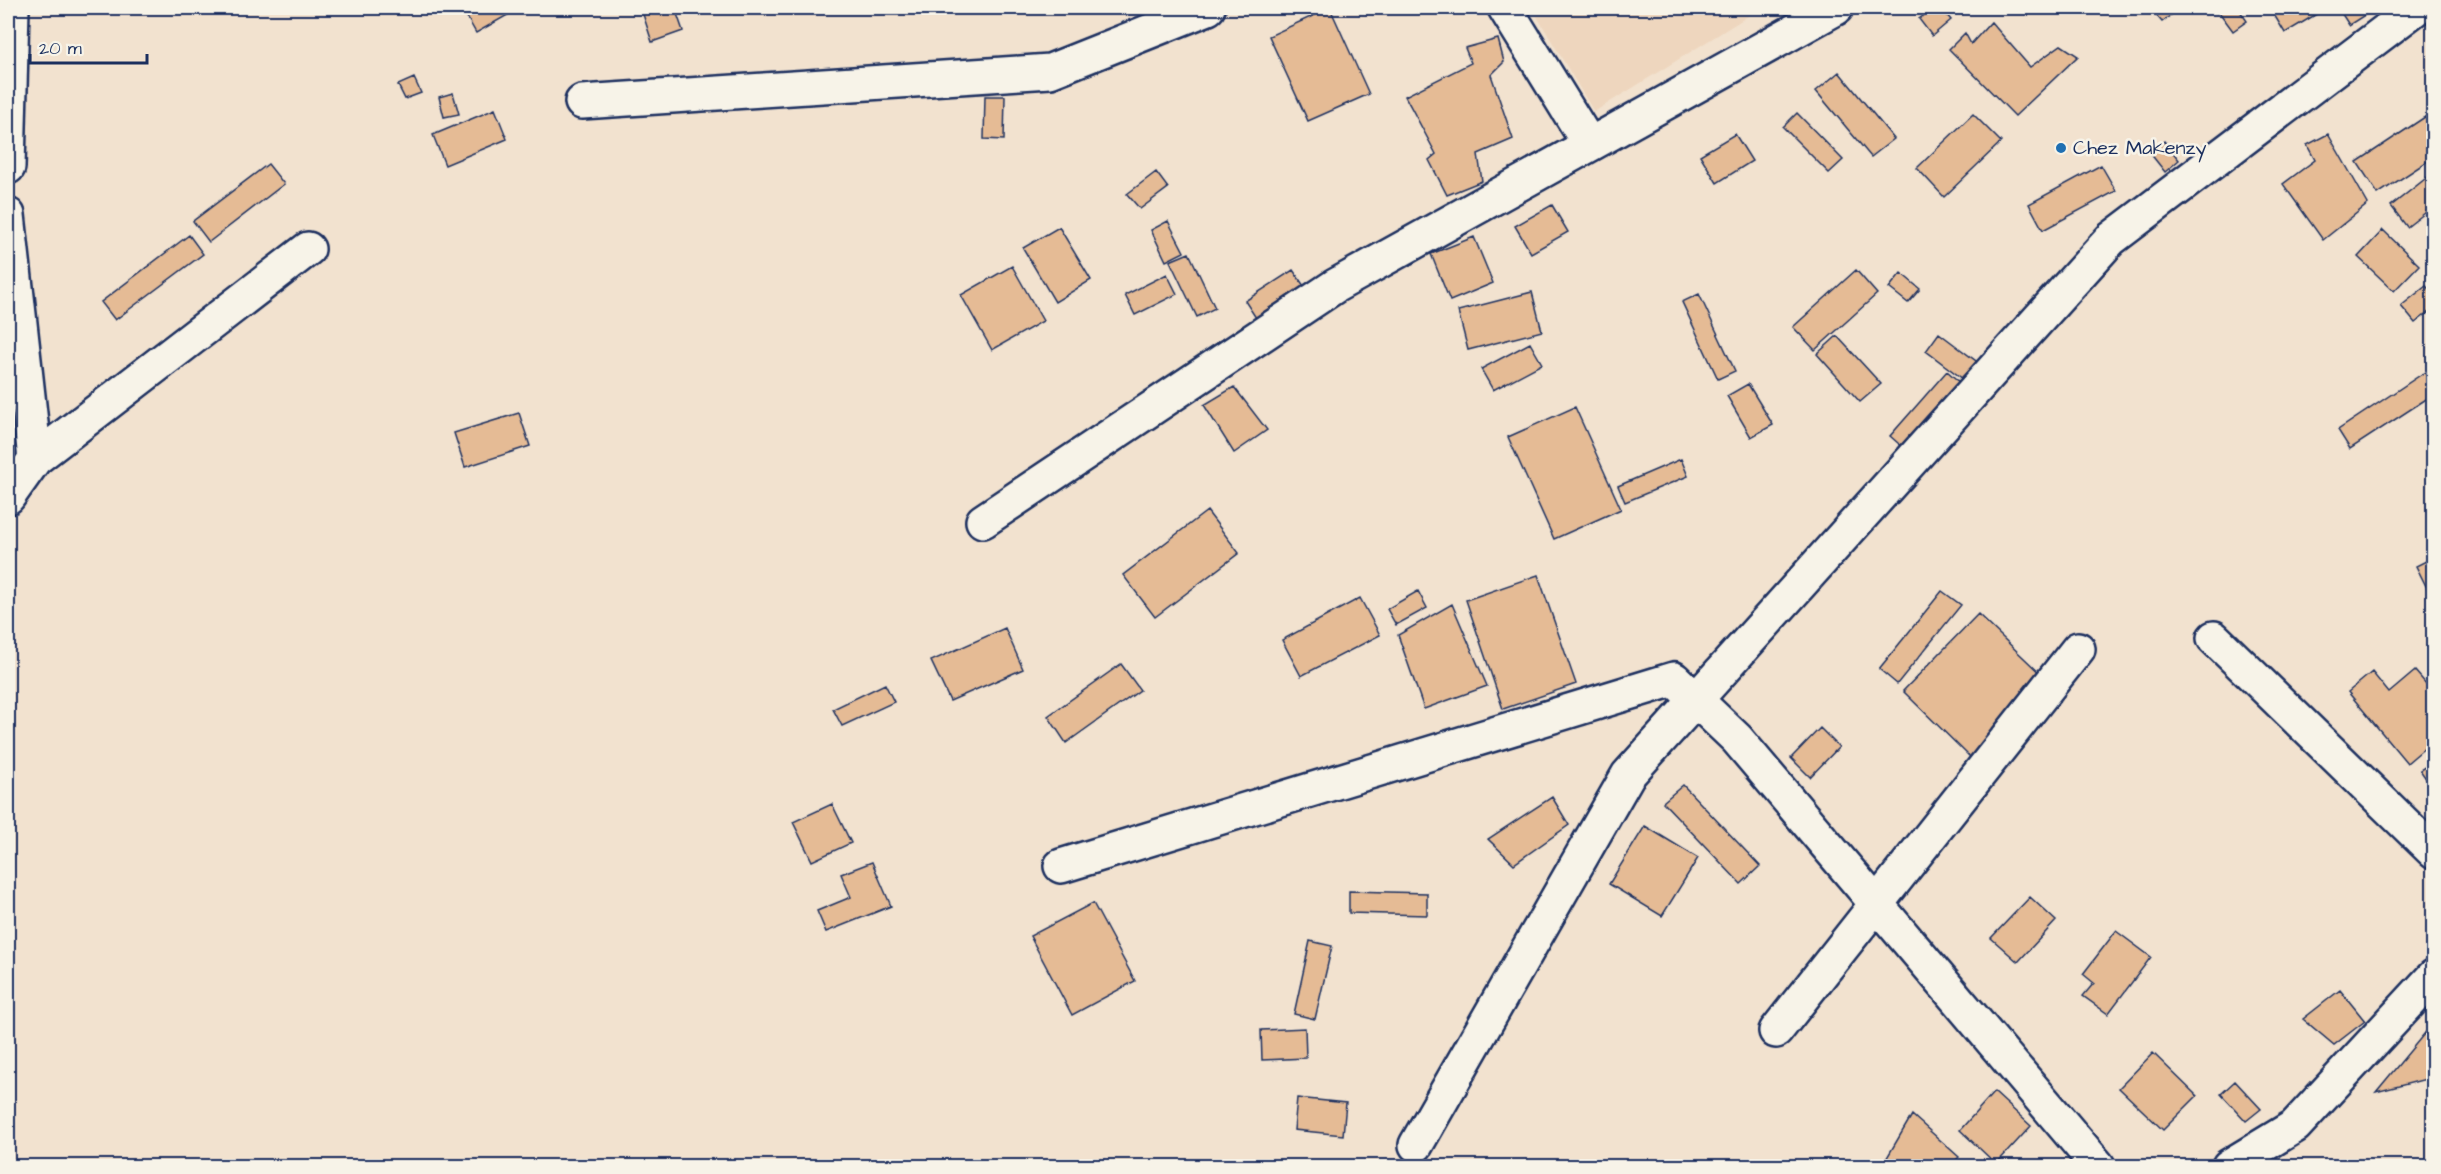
<svg xmlns="http://www.w3.org/2000/svg" width="2441" height="1174" font-family="'Architects Daughter',sans-serif">
<rect width="100%" height="100%" fill="#f2e2cf"/>
<filter id="ink" filterUnits="userSpaceOnUse"><feTurbulence type="fractalNoise" baseFrequency=".0167" numOctaves="2"/><feDisplacementMap in="SourceGraphic" scale="12" xChannelSelector="R" yChannelSelector="G"/><feConvolveMatrix kernelMatrix="1 2 1 2 8 2 1 2 1" color-interpolation-filters="sRGB"/></filter>
<g filter="url(#ink)">
<path fill="#eed6be" d="M 1532,8 L 1761,8 L 1594,112 Z"/>
<path fill="#e5bb95" stroke="#1b2f5e" stroke-width="1.5" d="M 468,8 L 520,8 L 476,33 L 463,10 Z
M 641,8 L 675,8 L 683,31 L 652,42 Z
M 1330,8 L 1369,94 L 1308,121 L 1269,36 Z
M 1934,8 L 1941,8 L 1951,20 L 1932,36 L 1919,19 Z
M 2150,8 L 2180,8 L 2162,22 Z
M 2216,8 L 2238,8 L 2247,21 L 2233,31 Z
M 2270,8 L 2324,8 L 2325,9 L 2285,33 Z
M 2338,8 L 2369,8 L 2371,11 L 2349,25 Z
M 1991,22 L 2030,67 L 2061,45 L 2078,56 L 2015,116 L 1949,49 L 1965,33 L 1971,44 Z
M 1498,39 L 1504,62 L 1491,75 L 1513,139 L 1478,154 L 1482,181 L 1447,195 L 1429,160 L 1436,154 L 1405,96 L 1471,63 L 1465,48 Z
M 1839,72 L 1894,139 L 1871,157 L 1816,91 Z
M 414,78 L 421,93 L 405,99 L 398,85 Z
M 453,93 L 459,114 L 444,117 L 439,97 Z
M 985,96 L 1005,96 L 1004,140 L 984,139 Z
M 495,109 L 507,139 L 445,165 L 433,135 Z
M 2434,111 L 2434,157 L 2378,194 L 2357,162 Z
M 1797,113 L 1843,160 L 1829,173 L 1783,127 Z
M 1973,114 L 2001,142 L 1944,197 L 1917,168 Z
M 1735,134 L 1752,161 L 1717,183 L 1700,155 Z
M 2328,134 L 2368,204 L 2323,240 L 2283,184 L 2315,160 L 2307,145 Z
M 2164,141 L 2179,160 L 2165,172 L 2150,153 Z
M 268,164 L 284,184 L 209,242 L 193,221 Z
M 2101,165 L 2116,191 L 2043,230 L 2029,204 Z
M 1156,172 L 1168,188 L 1140,209 L 1127,194 Z
M 2430,175 L 2434,181 L 2434,206 L 2407,227 L 2391,206 Z
M 1552,205 L 1568,232 L 1531,253 L 1515,226 Z
M 1168,221 L 1184,252 L 1166,261 L 1151,230 Z
M 1059,227 L 1091,280 L 1055,302 L 1023,248 Z
M 2383,230 L 2419,265 L 2394,291 L 2358,257 Z
M 189,235 L 203,254 L 115,320 L 101,302 Z
M 1474,237 L 1493,283 L 1450,301 L 1431,254 Z
M 1189,253 L 1215,308 L 1197,317 L 1170,261 Z
M 1012,266 L 1043,321 L 992,350 L 961,295 Z
M 1293,270 L 1304,286 L 1256,318 L 1245,301 Z
M 1856,270 L 1877,294 L 1815,350 L 1793,327 Z
M 1901,273 L 1920,289 L 1908,303 L 1889,288 Z
M 1167,274 L 1177,294 L 1135,315 L 1125,295 Z
M 2426,286 L 2434,294 L 2434,308 L 2415,323 L 2401,306 Z
M 1532,292 L 1542,331 L 1468,350 L 1458,311 Z
M 1699,294 L 1735,371 L 1718,379 L 1682,302 Z
M 1939,333 L 1980,364 L 1967,382 L 1926,351 Z
M 1837,336 L 1881,384 L 1860,402 L 1817,354 Z
M 1530,343 L 1542,364 L 1493,390 L 1481,369 Z
M 1947,371 L 1964,386 L 1907,451 L 1890,436 Z
M 2425,372 L 2434,385 L 2434,394 L 2350,449 L 2338,430 Z
M 1748,384 L 1773,425 L 1751,437 L 1727,396 Z
M 1234,387 L 1267,430 L 1234,453 L 1204,405 Z
M 1575,407 L 1621,509 L 1554,539 L 1508,437 Z
M 519,413 L 530,446 L 465,467 L 454,433 Z
M 1681,459 L 1688,476 L 1625,502 L 1618,486 Z
M 1207,511 L 1239,553 L 1155,617 L 1123,575 Z
M 2434,557 L 2434,602 L 2416,566 Z
M 1538,575 L 1576,684 L 1503,709 L 1466,600 Z
M 1418,591 L 1427,608 L 1396,625 L 1387,609 Z
M 1942,591 L 1961,605 L 1897,684 L 1879,669 Z
M 1360,598 L 1380,635 L 1301,676 L 1282,640 Z
M 1452,604 L 1487,686 L 1424,709 L 1398,635 Z
M 1978,614 L 2046,679 L 1970,757 L 1903,691 Z
M 1005,628 L 1023,669 L 950,701 L 931,661 Z
M 1121,664 L 1140,690 L 1066,743 L 1048,716 Z
M 2415,671 L 2434,693 L 2434,740 L 2407,763 L 2348,692 L 2372,672 L 2389,693 Z
M 885,684 L 894,702 L 842,726 L 833,709 Z
M 1820,728 L 1839,747 L 1810,777 L 1791,758 Z
M 2434,761 L 2434,790 L 2420,770 Z
M 1683,785 L 1760,866 L 1741,884 L 1663,802 Z
M 1552,797 L 1569,825 L 1514,864 L 1488,839 Z
M 832,804 L 851,843 L 812,861 L 793,822 Z
M 1645,826 L 1698,858 L 1662,916 L 1609,884 Z
M 872,862 L 891,906 L 826,932 L 817,911 L 851,897 L 841,874 Z
M 1349,891 L 1427,893 L 1427,915 L 1349,913 Z
M 2030,897 L 2056,921 L 2018,962 L 1991,938 Z
M 1093,903 L 1135,981 L 1072,1015 L 1030,936 Z
M 2116,931 L 2151,957 L 2108,1014 L 2083,996 L 2094,983 L 2083,974 Z
M 1310,941 L 1332,946 L 1315,1019 L 1294,1014 Z
M 2340,990 L 2365,1021 L 2334,1045 L 2303,1019 Z
M 2434,1022 L 2434,1077 L 2376,1092 Z
M 1305,1028 L 1306,1058 L 1262,1060 L 1261,1030 Z
M 2153,1053 L 2197,1096 L 2163,1130 L 2119,1088 Z
M 2235,1081 L 2261,1109 L 2246,1121 L 2221,1094 Z
M 1994,1092 L 2031,1126 L 1996,1164 L 1960,1130 Z
M 1297,1098 L 1346,1103 L 1343,1135 L 1294,1130 Z
M 1912,1115 L 1959,1157 L 1950,1166 L 1891,1166 L 1885,1161 Z"/>
<g fill="none" stroke-linecap="round" stroke-linejoin="round">
<defs>
<path id="street" d="M 1505,8 L 1589,144
M 582,102 L 1050,71 L 1208,8
M 8,167 L 12,8
M 8,215 L 35,459
M 8,497 L 35,459 L 308,249
M 983,521 L 1335,286 L 1836,8
M 2214,638 L 2434,852
M 1061,866 L 1674,679 L 1737,739 L 2098,1166
M 1776,1031 L 2078,649
M 1416,1145 L 1628,775 L 2111,239 L 2416,8
M 2229,1166 L 2295,1126 L 2434,976"/>
</defs>
<use href="#street" stroke="#1b2f5e" stroke-width="38"/>
<use href="#street" stroke="#f7f3e8" stroke-width="33"/>
</g>
</g>
<circle fill="#1f6fb2" stroke="#f7f3e8" stroke-width="2" cx="2061" cy="148" r="6"/>
<g text-anchor="middle" dominant-baseline="central" stroke-width="5" stroke-linejoin="round" paint-order="stroke">
<g font-size="20" fill="#1b2f5e" stroke="#f7f3e8" text-anchor="start">
<text x="2073" y="148">Chez Makenzy</text>
</g>
</g>
<rect width="2441" height="1174" fill="none" stroke="#f7f3e8" stroke-width="30"/>
<rect x="15" y="15" width="2411" height="1144" fill="none" stroke="#1b2f5e" stroke-width="2" filter="url(#ink)"/>
<path d="M30 54v9h117v-9" fill="none" stroke="#1b2f5e" stroke-width="3"/>
<text x="39" y="54" font-size="18" fill="#1b2f5e" stroke="#f7f3e8" stroke-width="4.5" paint-order="stroke">20 m</text>
</svg>
